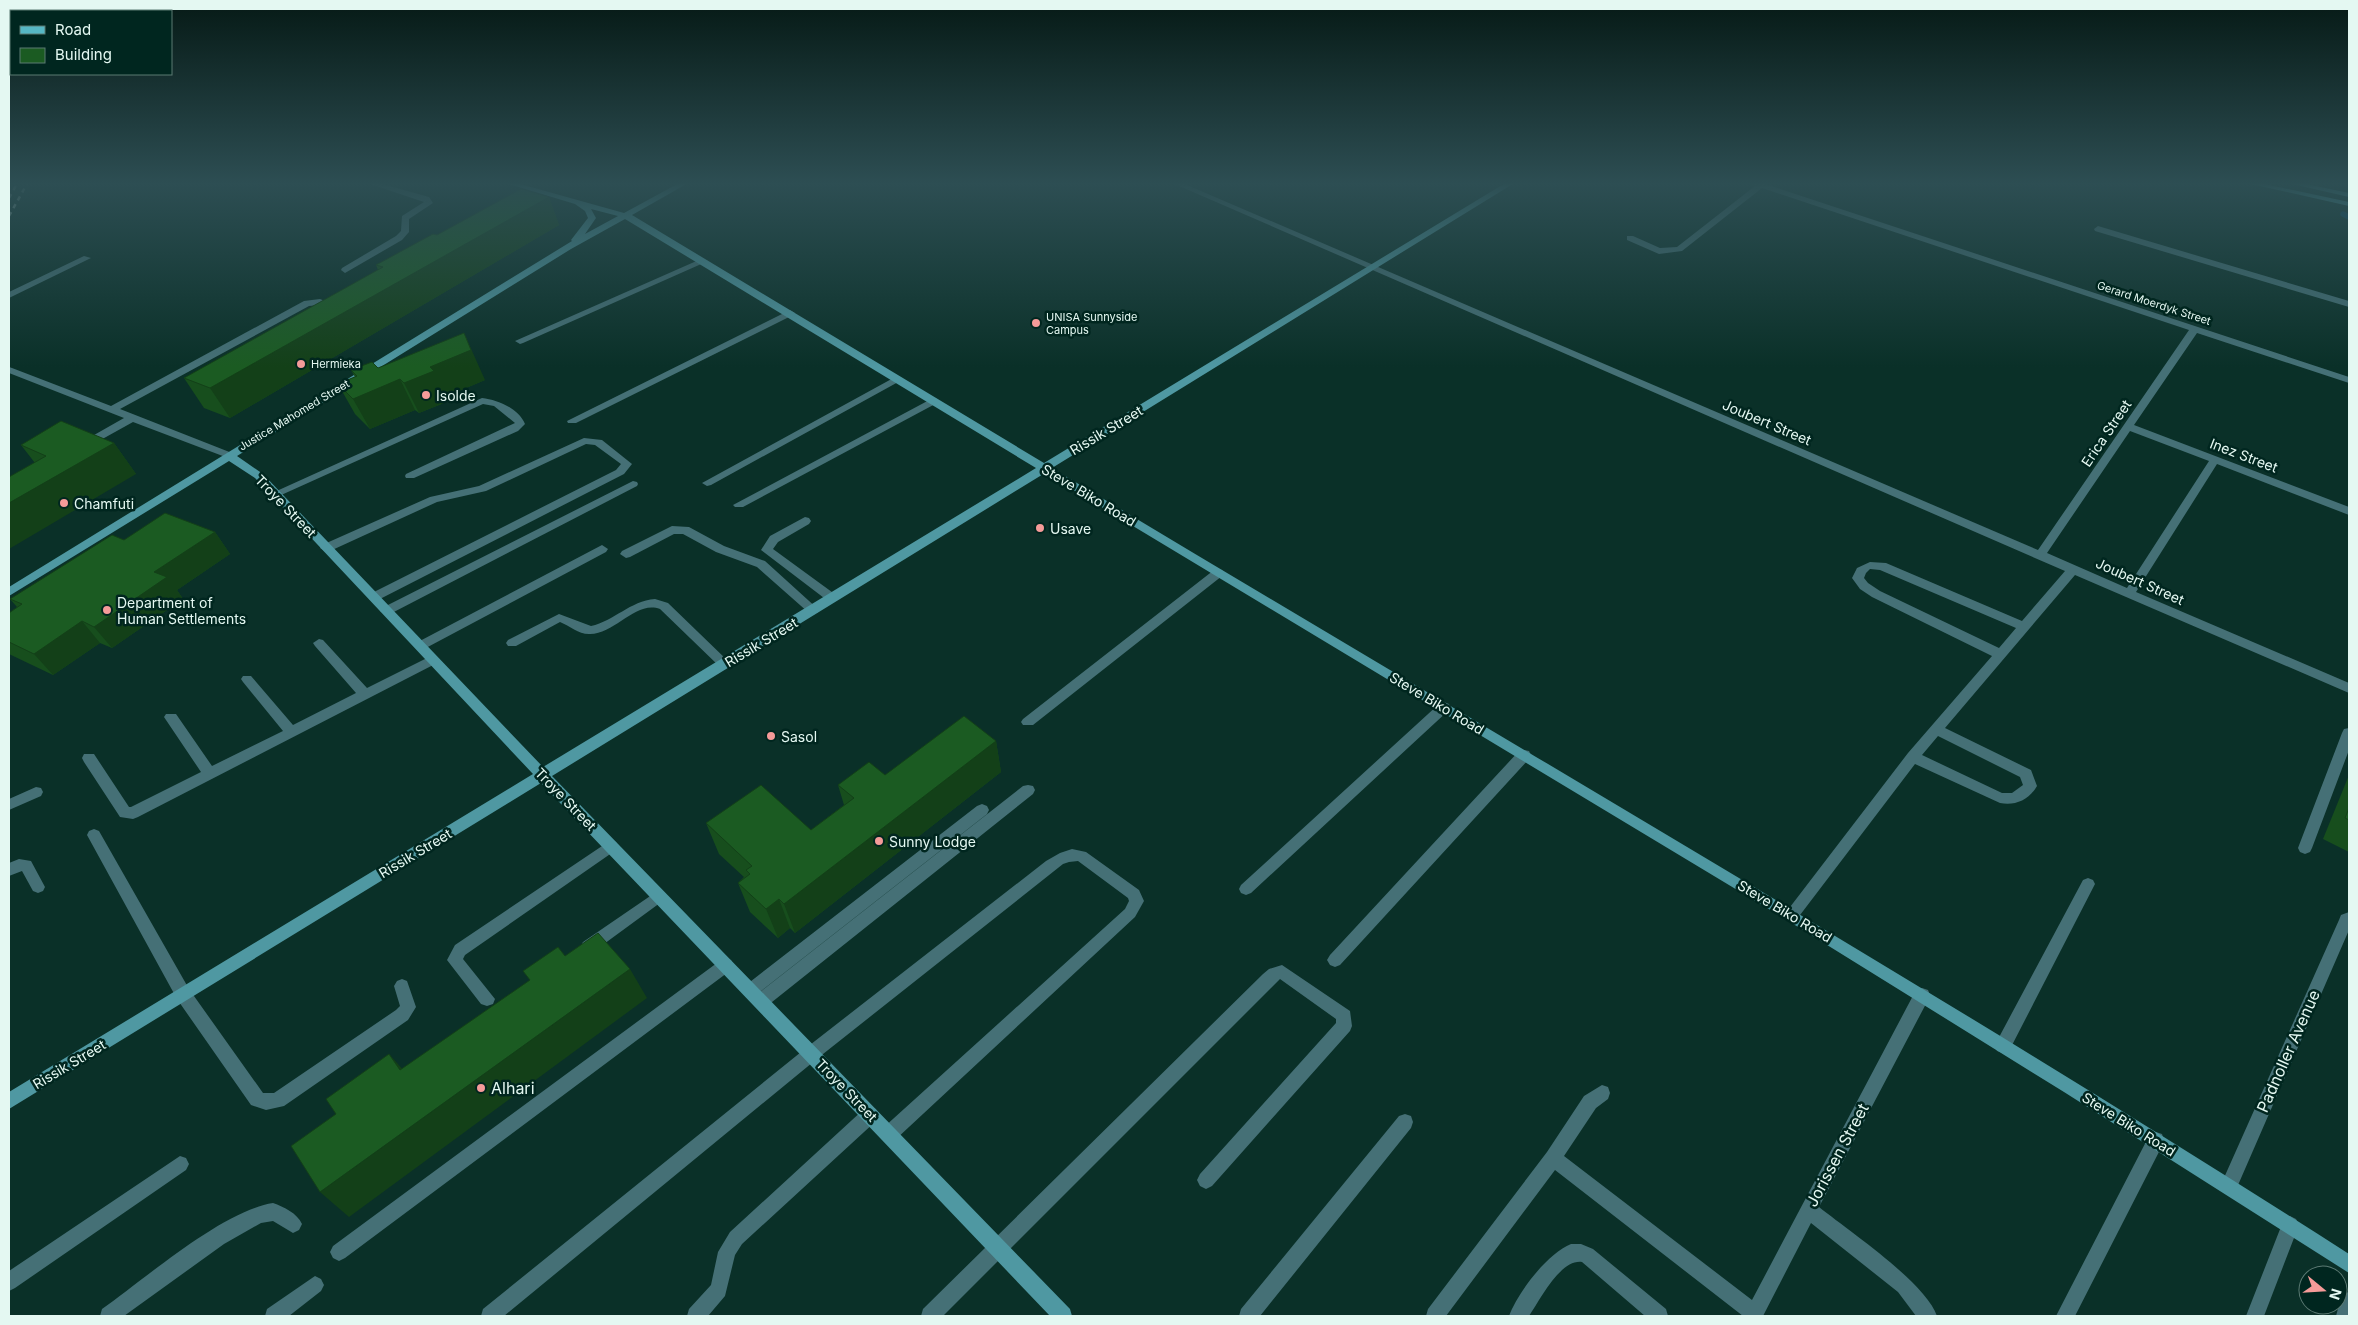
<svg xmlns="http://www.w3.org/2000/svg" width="2358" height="1325" font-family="Inter,sans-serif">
<rect width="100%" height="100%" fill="#0a3028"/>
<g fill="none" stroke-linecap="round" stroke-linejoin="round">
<path stroke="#004b6e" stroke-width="5.5" d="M 2343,214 L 2349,217"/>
<path fill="#457076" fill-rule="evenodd" d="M 364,182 L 375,182 L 429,197 L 433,203 L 409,219 L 409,232 L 402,240 L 345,273 L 341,270 L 342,268 L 396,236 L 401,231 L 402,216 L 424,202 Z
M 1170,182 L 1180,182 L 2038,550 L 2189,330 L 1762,188 L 1682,251 L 1659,254 L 1627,240 L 1627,236 L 1633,236 L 1660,248 L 1677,247 L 1755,186 L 1748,182 L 1759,182 L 2349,377 L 2349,383 L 2197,333 L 2134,425 L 2349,507 L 2349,515 L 2217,464 L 2136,592 L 2349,683 L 2349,693 L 2075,575 L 1945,728 L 2031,770 L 2037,786 C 2029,800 2015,806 2000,803 L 1915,764 L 1797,919 L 1792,921 L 1787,919 L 1785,915 L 1787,911 L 1908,753 L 1992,656 L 1872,597 L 1860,589 L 1852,578 L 1857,568 L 1870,562 L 1886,563 L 2022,621 L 2065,571 ZM 2130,431 L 2209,461 L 2127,588 L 2047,553 ZM 1870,569 L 1880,570 L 2016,628 L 1999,648 L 1880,591 L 1868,583 L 1864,578 L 1866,573 ZM 1938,736 L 2020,777 L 2023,785 L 2012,793 L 2002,793 L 1922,755 Z
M 2098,226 L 2349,301 L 2349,307 L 2095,231 L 2094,229 Z
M 84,256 L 91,258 L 9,298 L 9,292 Z
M 701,259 L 708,261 L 523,343 L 520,344 L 515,341 Z
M 320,299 L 342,308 L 337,311 L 319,305 L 309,306 L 120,409 L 232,453 L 233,455 L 228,458 L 133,422 L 88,447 L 80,447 L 80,443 L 124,418 L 9,373 L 9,367 L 12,368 L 111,406 L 304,301 Z
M 790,310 L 795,313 L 793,315 L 576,423 L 568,423 L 567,421 Z
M 897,376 L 900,377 L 900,381 L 711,485 L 707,486 L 702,483 Z
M 482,398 C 498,400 518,408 525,424 L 518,431 L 414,478 L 406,478 L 405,476 L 406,474 L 515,423 L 494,406 L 483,404 L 279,496 L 271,496 L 270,494 Z
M 933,398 L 937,399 L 937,403 L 743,507 L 735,507 L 733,505 Z
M 584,438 L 602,440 L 632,464 L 624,474 L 378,600 L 370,600 L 368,597 L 370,594 L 616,470 L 621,464 L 595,445 L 586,444 L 486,491 L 437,502 L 330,551 L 326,552 L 320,548 L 322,545 L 430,497 L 479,486 Z
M 633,481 L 637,482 L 638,484 L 637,486 L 390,614 L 386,615 L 380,611 L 382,608 Z
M 805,517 L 809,518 L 811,521 L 809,524 L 778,542 L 773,549 L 836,595 L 838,598 L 836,601 L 828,601 L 761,550 L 770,536 Z
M 672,526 L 689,527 L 724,546 L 765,561 L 819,610 L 817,613 L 809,613 L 757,567 L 716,552 L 683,534 L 674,534 L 630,557 L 626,558 L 620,554 L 622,551 Z
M 602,545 L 608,549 L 606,552 L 424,649 L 420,650 L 414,646 L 416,643 Z
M 1218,569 L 1222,570 L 1224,573 L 1222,576 L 1033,725 L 1023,725 L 1021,722 L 1023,719 L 1214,570 Z
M 655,599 L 668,603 L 728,661 L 730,664 L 728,667 L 720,667 L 660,609 C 635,600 615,635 589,634 C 578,634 570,626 560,622 L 516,646 L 508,646 L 506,643 L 508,640 L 559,614 L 591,626 C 614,621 630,601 655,599 Z
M 319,639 L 323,640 L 367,688 L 429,657 L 433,656 L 439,660 L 437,663 L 138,817 L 133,819 L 120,817 L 84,762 L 82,758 L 84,754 L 94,754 L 129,807 L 131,807 L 201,772 L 166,720 L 164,717 L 166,714 L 176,714 L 212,766 L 283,731 L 243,682 L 241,679 L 243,676 L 251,676 L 293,725 L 356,693 L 315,646 L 313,643 Z
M 1444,702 L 1449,704 L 1450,707 L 1449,710 L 1251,893 L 1246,895 L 1241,893 L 1239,889 L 1241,885 L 1439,704 Z
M 2349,728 L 2349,750 L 2312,848 L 2310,852 L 2305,854 L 2300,852 L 2298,848 L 2342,733 L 2344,729 Z
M 1524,750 L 1529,751 L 1531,755 L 1529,759 L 1340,965 L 1335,967 L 1330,965 L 1327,960 L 1330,955 L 1519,751 Z
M 1028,785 L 1033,786 L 1035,790 L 1033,794 L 767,1006 L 761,1008 L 755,1006 L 753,1001 L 755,996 L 1023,786 Z
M 36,787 L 41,788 L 43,792 L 41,796 L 9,810 L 9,799 Z
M 982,804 L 987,806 L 989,810 L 987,814 L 756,995 L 751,997 L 746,995 L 743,990 L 746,985 L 977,806 Z
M 94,829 L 99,831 L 189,989 L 263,1093 L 274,1093 L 396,1010 L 400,1006 L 394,986 L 397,981 L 402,979 L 407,981 L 416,1007 L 408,1020 L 284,1106 L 266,1110 L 251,1105 L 177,999 L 87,835 L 89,831 Z
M 611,840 L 616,842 L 618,846 L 616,850 L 465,955 L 463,959 L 495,999 L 493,1004 L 487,1006 L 481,1004 L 447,960 L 455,945 Z
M 1072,849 L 1086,852 L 1139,890 L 1144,901 L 1135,917 L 895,1140 L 889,1142 L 883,1140 L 881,1134 L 883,1128 L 1125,909 L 1129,901 L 1128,898 L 1078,861 L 1069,862 L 1063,864 L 818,1058 L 504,1316 L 481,1316 L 483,1309 L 806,1048 L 1046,861 L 1060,853 Z
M 19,859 L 31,861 L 45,887 L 43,891 L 38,893 L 33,891 L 22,871 L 9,876 L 9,863 Z
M 2088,878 L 2093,880 L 2095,884 L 2009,1051 L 2003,1053 L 1997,1051 L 1995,1046 L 1997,1041 L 2083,880 Z
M 659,890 L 664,892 L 666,896 L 664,900 L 593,952 L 588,954 L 583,952 L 580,947 L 583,942 Z
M 2349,912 L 2349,930 L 2235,1192 L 2229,1195 L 2223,1192 L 2220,1186 L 2223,1180 L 2339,920 L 2341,915 Z
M 726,958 L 731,960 L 734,965 L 731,970 L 345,1258 L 339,1261 L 333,1258 L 330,1252 L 333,1246 L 721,960 Z
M 1282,965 L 1350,1011 L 1352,1026 L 1350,1031 L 1212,1186 L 1206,1189 L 1200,1186 L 1197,1180 L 1200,1174 L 1336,1023 L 1336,1019 L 1280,979 L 943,1316 L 921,1316 L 923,1309 L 1263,974 L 1269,969 Z
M 1922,988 L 1928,990 L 1930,995 L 1928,1000 L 1819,1207 C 1849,1231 1925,1282 1937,1316 L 1916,1316 L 1898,1292 L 1811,1223 L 1763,1316 L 1743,1316 L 1555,1170 L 1446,1316 L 1426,1316 L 1428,1309 L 1547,1152 L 1584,1096 L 1602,1085 L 1608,1087 L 1610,1093 L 1608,1099 L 1596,1108 L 1564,1156 L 1752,1300 L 1916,990 Z
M 870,1107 L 876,1109 L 878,1115 L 876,1121 L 742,1244 L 735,1255 L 725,1296 L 708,1316 L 687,1316 L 689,1309 L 711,1285 L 718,1252 L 730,1232 L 864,1109 Z
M 1405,1114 L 1411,1116 L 1413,1122 L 1411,1128 L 1260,1316 L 1239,1316 L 1241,1309 L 1399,1116 Z
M 2156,1132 L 2162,1134 L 2164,1140 L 2162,1146 L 2075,1316 L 2056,1316 L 2150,1134 Z
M 180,1156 L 186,1158 L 189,1164 L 186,1170 L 15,1288 L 9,1291 L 9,1271 Z
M 273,1203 C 284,1207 297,1213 302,1224 L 299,1230 L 293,1233 L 273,1221 L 261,1223 L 224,1244 L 124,1316 L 100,1316 L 102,1309 C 146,1278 222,1211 273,1203 Z
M 2290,1216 L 2296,1219 L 2299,1225 L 2264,1316 L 2246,1316 L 2284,1219 Z
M 1571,1244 L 1581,1244 L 1593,1249 L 1666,1309 L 1668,1316 L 1645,1316 L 1582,1262 C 1560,1259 1540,1300 1529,1316 L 1509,1316 C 1518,1292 1547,1254 1571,1244 Z
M 315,1276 L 321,1279 L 324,1285 L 321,1291 L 289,1316 L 265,1316 L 267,1309 Z
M 2349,1292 L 2349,1316 L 2336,1316 L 2342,1294 Z"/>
<path fill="#4f98a2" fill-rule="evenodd" d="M 502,182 L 513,182 L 624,213 L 681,182 L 690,182 L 632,215 L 1044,463 L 1507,182 L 1516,182 L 1052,468 C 1485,729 1923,981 2349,1254 L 2349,1273 L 2064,1092 L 1782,917 L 1045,473 L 552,776 L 1070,1309 L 1072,1316 L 1050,1316 L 541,783 L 9,1109 L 9,1092 L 533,774 L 255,478 L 229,461 L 9,596 L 9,587 L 572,241 L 571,240 L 588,218 L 585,211 L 575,204 ZM 591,209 L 618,216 L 585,234 L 596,218 ZM 625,219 L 1036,468 L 543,767 L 263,474 L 237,456 L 571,249 Z"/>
<path fill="#56b7c4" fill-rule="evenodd" d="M 2242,182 L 2255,182 L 2349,202 L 2349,206 Z
M 2284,182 L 2297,182 L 2349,193 L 2349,197 Z"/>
<path stroke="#a1bbb4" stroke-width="2.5" stroke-dasharray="4.5 4.5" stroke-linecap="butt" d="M 9,198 L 18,182
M 9,216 L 28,182"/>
</g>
<path fill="#174e1d" d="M 549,197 L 559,225 L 230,418 L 204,408 L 184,378 L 378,270 L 376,265 L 437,235 Z
M 378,368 L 485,380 L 447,396 L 449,401 L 419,413 L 415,410 L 370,429 L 355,414 L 338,384 L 355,377 L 351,370 Z
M 114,443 L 136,474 L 35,463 L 21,445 Z
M 215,532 L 230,554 L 177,590 L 183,599 L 112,648 L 100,643 L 53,675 L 9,654 L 9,613 L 17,607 L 10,599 L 124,540 Z
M 996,741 L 1001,772 L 795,933 L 790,928 L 778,938 L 750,912 L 738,883 L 744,877 L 719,854 L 706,823 L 811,830 L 844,805 L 838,785 L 885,775 Z
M 2349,775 L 2349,852 L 2323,839 Z"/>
<path fill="#134018" d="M 549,197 L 559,225 L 230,418 L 210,388 Z
M 464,333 L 485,380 L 447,396 L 449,401 L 419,413 L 404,383 L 430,367 Z
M 400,379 L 415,410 L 370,429 L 353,399 Z
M 114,443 L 136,474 L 9,549 L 9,503 Z
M 215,532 L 230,554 L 177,590 L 183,599 L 112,648 L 94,627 L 154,572 Z
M 82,621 L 100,643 L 53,675 L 34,654 Z
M 996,741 L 1001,772 L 795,933 L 784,904 Z
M 779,899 L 790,928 L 778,938 L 766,909 Z
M 630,969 L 647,998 L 349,1217 L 320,1192 Z
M 389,1054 L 414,1082 L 400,1070 Z"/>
<path fill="#1b5b22" stroke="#134018" d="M 521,189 L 549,197 L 210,388 L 184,378 L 383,267 L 376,265 L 433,234 L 437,235 Z
M 464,333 L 471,350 L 430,367 L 434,371 L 404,383 L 400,379 L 353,399 L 338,384 L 357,376 L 351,370 L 372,362 L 378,368 Z
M 61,421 L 114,443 L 9,503 L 9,477 L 46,456 L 21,445 Z
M 165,513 L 215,532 L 154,572 L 167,577 L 94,627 L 82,621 L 34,654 L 9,642 L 9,613 L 22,604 L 10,599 L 112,535 L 124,540 Z
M 964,716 L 996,741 L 784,904 L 779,899 L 766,909 L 738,883 L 750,874 L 746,870 L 752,866 L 706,823 L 761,785 L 811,830 L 854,798 L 838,785 L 869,762 L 885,775 Z
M 2349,808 L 2349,820 L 2345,818 Z
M 598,933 L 630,969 L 320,1192 L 291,1146 L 336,1114 L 326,1099 L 389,1054 L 400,1070 L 530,980 L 523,971 L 558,947 L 565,956 Z"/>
<linearGradient id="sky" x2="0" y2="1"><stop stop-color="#061a16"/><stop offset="0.5" stop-color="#2d4e53"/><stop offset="1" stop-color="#2d4e53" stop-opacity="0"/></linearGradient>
<rect width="2358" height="367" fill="url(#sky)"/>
<g fill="#f59b99" stroke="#00261f" stroke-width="2">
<circle cx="1036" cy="323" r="5"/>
<circle cx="301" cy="364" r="5"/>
<circle cx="426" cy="395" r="5"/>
<circle cx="64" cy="503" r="5"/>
<circle cx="1040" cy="528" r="5"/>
<circle cx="107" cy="610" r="5"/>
<circle cx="771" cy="736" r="5"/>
<circle cx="879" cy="841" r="5"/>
<circle cx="481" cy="1088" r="5"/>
</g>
<g text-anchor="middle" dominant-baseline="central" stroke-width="5" stroke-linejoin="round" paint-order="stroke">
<g font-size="11" fill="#e4f8f2" stroke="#00261f">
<text transform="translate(2154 303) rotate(18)">Gerard Moerdyk Street</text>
<text transform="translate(294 415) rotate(-31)">Justice Mahomed Street</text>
</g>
<g font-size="11" fill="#e4f8f2" stroke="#00261f" text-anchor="start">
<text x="1046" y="317">UNISA Sunnyside<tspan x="1046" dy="13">Campus</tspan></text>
<text x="311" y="364">Hermieka</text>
</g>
<g font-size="14" fill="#e4f8f2" stroke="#00261f" text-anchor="start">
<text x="436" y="395">Isolde</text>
<text x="74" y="503">Chamfuti</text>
<text x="1050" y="528">Usave</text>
<text x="117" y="602">Department of<tspan x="117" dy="16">Human Settlements</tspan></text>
<text x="781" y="736">Sasol</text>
<text x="889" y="841">Sunny Lodge</text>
</g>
<g font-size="14" fill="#e4f8f2" stroke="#00261f">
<text transform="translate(1767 422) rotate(23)">Joubert Street</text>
<text transform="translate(1106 430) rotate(-31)">Rissik Street</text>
<text transform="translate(2106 433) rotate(-56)">Erica Street</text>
<text transform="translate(2244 455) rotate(21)">Inez Street</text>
<text transform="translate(1089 495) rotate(31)">Steve Biko Road</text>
<text transform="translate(286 506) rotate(46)">Troye Street</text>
<text transform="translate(2140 581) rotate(24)">Joubert Street</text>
<text transform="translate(761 642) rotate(-31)">Rissik Street</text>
<text transform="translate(1437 703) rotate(31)">Steve Biko Road</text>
<text transform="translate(566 799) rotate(46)">Troye Street</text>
<text transform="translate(415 853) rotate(-31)">Rissik Street</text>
<text transform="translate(1785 911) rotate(31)">Steve Biko Road</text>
<text transform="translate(69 1064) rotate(-31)">Rissik Street</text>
<text transform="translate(847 1090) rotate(46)">Troye Street</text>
<text transform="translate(2129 1124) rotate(32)">Steve Biko Road</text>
</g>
<g font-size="16" fill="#e4f8f2" stroke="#00261f">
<text transform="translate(2288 1051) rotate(-66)">Padnoller Avenue</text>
<text transform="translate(1837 1155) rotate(-62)">Jorissen Street</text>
</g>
<g font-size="16" fill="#e4f8f2" stroke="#00261f" text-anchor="start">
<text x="491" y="1088">Alhari</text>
</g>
</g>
<rect width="2358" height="1325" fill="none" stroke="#e4f8f2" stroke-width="20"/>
<rect x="10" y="10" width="162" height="65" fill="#00261f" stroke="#5b7a73"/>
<rect x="20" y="26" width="25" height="8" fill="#56b7c4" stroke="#5b7a73"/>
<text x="55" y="35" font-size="15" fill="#e4f8f2">Road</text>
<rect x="20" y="48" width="25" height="15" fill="#1b5b22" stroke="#5b7a73"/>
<text x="55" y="60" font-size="15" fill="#e4f8f2">Building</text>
<g transform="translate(2323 1290) rotate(108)"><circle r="24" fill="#00261f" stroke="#5b7a73"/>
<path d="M0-4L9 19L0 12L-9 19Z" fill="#f59b99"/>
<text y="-8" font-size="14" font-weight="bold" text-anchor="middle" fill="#e4f8f2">N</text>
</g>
</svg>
